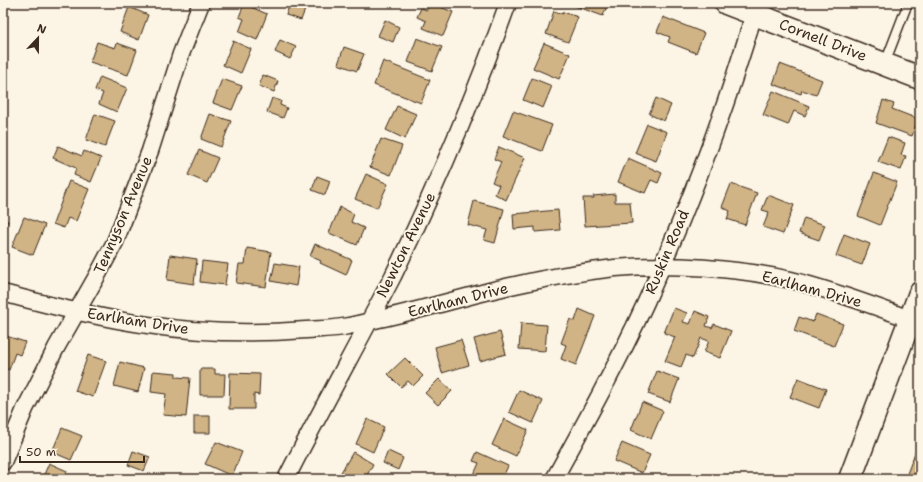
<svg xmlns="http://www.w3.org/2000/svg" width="923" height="482" font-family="'Shantell Sans',sans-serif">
<rect width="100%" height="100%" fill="#fcf5e5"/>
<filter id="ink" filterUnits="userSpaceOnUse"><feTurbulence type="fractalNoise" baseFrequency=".025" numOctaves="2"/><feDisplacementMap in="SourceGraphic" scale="8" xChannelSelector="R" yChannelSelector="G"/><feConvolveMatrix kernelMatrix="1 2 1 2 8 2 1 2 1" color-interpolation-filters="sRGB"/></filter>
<g filter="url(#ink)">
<path fill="#d1b485" stroke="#3b2a1e" d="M 290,3 L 306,7 L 301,20 L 286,15 Z
M 430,3 L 453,12 L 443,36 L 423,28 L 426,21 L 417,17 L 421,8 L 427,10 Z
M 567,3 L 608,3 L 603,16 Z
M 244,4 L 267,14 L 257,40 L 239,32 L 244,19 L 239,17 Z
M 129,7 L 148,15 L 139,40 L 120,32 Z
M 554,11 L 563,14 L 563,12 L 578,17 L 568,42 L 546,34 Z
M 663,17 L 704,33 L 696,53 L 668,42 L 670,37 L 657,32 Z
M 385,20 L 399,27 L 393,42 L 378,36 Z
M 417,38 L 442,47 L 432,71 L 408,62 Z
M 280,40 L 296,47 L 290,59 L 275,52 Z
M 233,41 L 251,49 L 241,73 L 223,65 Z
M 97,42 L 115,48 L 117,43 L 137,50 L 128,75 L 90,62 Z
M 544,43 L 570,54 L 559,79 L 533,68 Z
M 344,47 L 364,54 L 357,71 L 338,64 Z
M 383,61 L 430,80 L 421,103 L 374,85 Z
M 780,64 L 822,80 L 816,95 L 802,90 L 801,94 L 773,84 Z
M 263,75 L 278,81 L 274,92 L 259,86 Z
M 100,77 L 127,88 L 117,112 L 99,104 L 103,93 L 95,90 Z
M 532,78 L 552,86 L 543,108 L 523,100 Z
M 222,79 L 242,86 L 232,110 L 213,103 Z
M 773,91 L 809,106 L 805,116 L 794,111 L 788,125 L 763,115 Z
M 272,98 L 281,101 L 280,105 L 287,108 L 283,118 L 267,112 Z
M 656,98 L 671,105 L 664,121 L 649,114 Z
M 883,100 L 894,104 L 892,109 L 918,119 L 912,136 L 876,123 Z
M 397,106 L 416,114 L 405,139 L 386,130 Z
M 513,111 L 552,125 L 542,151 L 503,136 Z
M 95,114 L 115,121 L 105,147 L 86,140 Z
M 210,114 L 231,121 L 221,147 L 201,139 Z
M 647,124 L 667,132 L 656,161 L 635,153 Z
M 888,137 L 905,143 L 901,155 L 906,156 L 901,170 L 878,162 Z
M 381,139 L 402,146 L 391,175 L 370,167 Z
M 58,146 L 82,156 L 84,151 L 101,158 L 91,182 L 74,175 L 76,168 L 53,158 Z
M 499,147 L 525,158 L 506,200 L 495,194 L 499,185 L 492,182 L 501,162 L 494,159 Z
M 199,150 L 218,158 L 207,183 L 188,175 Z
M 628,158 L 662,173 L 658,183 L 651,180 L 645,193 L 618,182 Z
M 874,173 L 897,182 L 880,225 L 858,216 Z
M 366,174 L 388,184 L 377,208 L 355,199 Z
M 317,176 L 330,181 L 325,195 L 312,190 Z
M 69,181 L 89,189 L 76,221 L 68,218 L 64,228 L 53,224 Z
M 731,184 L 757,193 L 745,225 L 727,219 L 730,211 L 722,207 Z
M 615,194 L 615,202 L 630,202 L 632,223 L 585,226 L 583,198 L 594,198 L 593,196 Z
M 768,195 L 794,205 L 783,234 L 763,227 L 769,212 L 762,210 Z
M 474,201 L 504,209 L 495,243 L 484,240 L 487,230 L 468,225 Z
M 340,207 L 354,214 L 351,222 L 364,228 L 357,245 L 329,233 Z
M 558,210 L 560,230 L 535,232 L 535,227 L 514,229 L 513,214 Z
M 24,217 L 45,225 L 33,255 L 12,247 Z
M 804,218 L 825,225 L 819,240 L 799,233 Z
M 3,219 L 8,221 L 3,233 Z
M 844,234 L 870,244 L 862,265 L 836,256 Z
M 315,244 L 352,260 L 346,275 L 320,263 L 321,261 L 310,256 Z
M 247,248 L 271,252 L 266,287 L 236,283 L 239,264 L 245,264 Z
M 170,255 L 197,259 L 194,284 L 167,280 Z
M 202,261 L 228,264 L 225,285 L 200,282 Z
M 275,263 L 299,267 L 296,286 L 271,281 Z
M 674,308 L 687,313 L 683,322 L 690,324 L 695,311 L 709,317 L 706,326 L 712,328 L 714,324 L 731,331 L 720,358 L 704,352 L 709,341 L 701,338 L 693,358 L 686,355 L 681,367 L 665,361 L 675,337 L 664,333 Z
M 579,309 L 595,316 L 576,365 L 561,359 L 566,345 L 561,343 L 570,319 L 575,321 Z
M 816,314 L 843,324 L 834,346 L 794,331 L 799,317 L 813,322 Z
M 521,323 L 547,325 L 545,351 L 519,349 Z
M 500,332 L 506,354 L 480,361 L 474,339 Z
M 3,335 L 25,342 L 20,355 L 15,353 L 9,370 L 3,367 Z
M 461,340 L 469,365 L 442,373 L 435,347 Z
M 88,355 L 106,361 L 93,397 L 75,391 Z
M 405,358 L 423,376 L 413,386 L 408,381 L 401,387 L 388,374 Z
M 120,362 L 144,368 L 138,392 L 114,386 Z
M 200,369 L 215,369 L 215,374 L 225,374 L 224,395 L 200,395 Z
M 153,371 L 176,373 L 176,377 L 190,378 L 186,417 L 163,415 L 166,394 L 151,392 Z
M 657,371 L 679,379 L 670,402 L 648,394 Z
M 230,373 L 260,374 L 259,395 L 254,394 L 254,409 L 229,409 Z
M 798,378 L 826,389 L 819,408 L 790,397 Z
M 439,379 L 452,391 L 438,405 L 425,393 Z
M 519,390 L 543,401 L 533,423 L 509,412 Z
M 642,402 L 663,411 L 651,439 L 631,430 Z
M 194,416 L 210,416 L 210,433 L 194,433 Z
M 367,419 L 384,427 L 373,452 L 356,444 Z
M 504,419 L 528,430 L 516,456 L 492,445 Z
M 62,428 L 82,436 L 71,460 L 52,452 Z
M 216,442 L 242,452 L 232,476 L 205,464 Z
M 919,442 L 920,479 L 905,479 Z
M 622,443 L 650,455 L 642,473 L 614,461 Z
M 133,451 L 150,457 L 144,471 L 128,465 Z
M 388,451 L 403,458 L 398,470 L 383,463 Z
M 353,452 L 373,464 L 365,479 L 349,479 L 340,474 Z
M 477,452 L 508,466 L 502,479 L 472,479 L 479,463 L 473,461 Z
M 49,463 L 67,471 L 64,479 L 42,479 Z"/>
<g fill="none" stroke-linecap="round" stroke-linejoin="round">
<defs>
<path id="lane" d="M 885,63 L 908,3"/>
<path id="street" d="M 3,293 C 51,306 99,318 148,325 C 200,333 254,334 306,330 C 318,329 331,329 343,327 C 355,325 367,322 379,319 C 422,310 463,297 506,287 C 541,279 579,272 615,268 C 670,263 738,268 791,280 C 832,290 871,305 910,319
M 3,462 L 25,409 L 56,348 L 97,276 L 115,242 L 150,151 L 181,54 L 201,3
M 286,479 C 320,411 358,344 393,276 C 436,187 475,96 508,3
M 554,479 C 586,421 618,363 646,302 C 688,209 725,112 754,14"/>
<path id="secondary" d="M 726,3 L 920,78
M 850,479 L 920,293"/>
</defs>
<use href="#lane" stroke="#3b2a1e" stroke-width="11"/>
<use href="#street" stroke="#3b2a1e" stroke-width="19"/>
<use href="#secondary" stroke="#3b2a1e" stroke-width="25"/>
<use href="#lane" stroke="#fcf5e5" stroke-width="8"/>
<use href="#street" stroke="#fcf5e5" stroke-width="16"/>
<use href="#secondary" stroke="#fcf5e5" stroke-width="22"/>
</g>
</g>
<g text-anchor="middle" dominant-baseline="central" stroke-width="4" stroke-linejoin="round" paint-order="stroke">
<g font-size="15" fill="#3b2a1e" stroke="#fcf5e5">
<text transform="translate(823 40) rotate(21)">Cornell Drive</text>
<text transform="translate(123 215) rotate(-67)">Tennyson Avenue</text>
<text transform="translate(406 245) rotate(-64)">Newton Avenue</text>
<text transform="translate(667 252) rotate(-67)">Ruskin Road</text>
<text transform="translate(812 289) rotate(15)">Earlham Drive</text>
<text transform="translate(458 300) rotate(-14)">Earlham Drive</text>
<text transform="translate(138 321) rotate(9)">Earlham Drive</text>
</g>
</g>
<rect width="923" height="482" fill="none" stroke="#fcf5e5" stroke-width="16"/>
<rect x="8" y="8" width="907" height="466" fill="none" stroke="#3b2a1e" stroke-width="1.5" filter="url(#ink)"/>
<g transform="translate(38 38) rotate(22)" stroke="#fcf5e5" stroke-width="3" paint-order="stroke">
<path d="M0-3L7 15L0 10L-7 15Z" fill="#3b2a1e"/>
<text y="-6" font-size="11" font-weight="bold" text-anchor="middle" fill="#3b2a1e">N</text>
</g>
<path d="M20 456v6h124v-6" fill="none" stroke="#3b2a1e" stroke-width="2"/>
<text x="26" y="456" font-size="12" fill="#3b2a1e" stroke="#fcf5e5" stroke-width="3" paint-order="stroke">50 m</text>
</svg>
